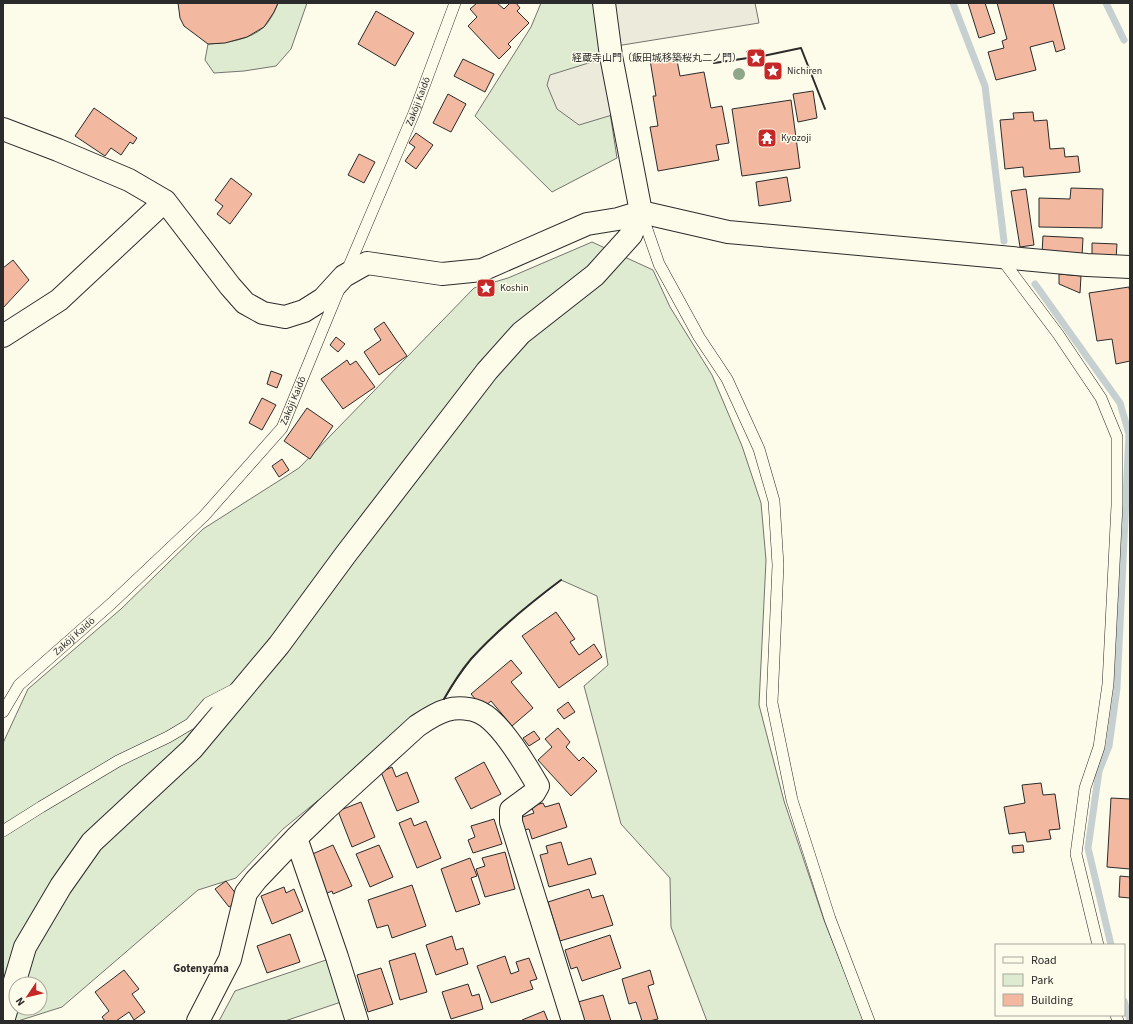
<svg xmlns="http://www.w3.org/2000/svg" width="1133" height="1024" font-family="'Source Sans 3','Noto Sans JP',sans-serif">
<rect width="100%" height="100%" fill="#fdfbea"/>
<path fill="#deebd1" stroke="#74746e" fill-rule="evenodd" d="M 278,3 L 307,3 L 291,49 L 276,66 L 244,71 L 214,73 L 205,60 L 208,44 C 226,43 250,40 264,27 C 270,21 275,11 278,3 Z
M 541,3 L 593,3 L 617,158 L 552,192 L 475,116 L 531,27 Z
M 592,242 L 653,270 L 670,307 L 712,375 L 742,446 L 761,503 L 766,560 L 759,705 L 784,801 L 824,920 L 864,1021 L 707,1021 L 671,927 L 670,878 L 621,824 L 584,686 L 608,665 L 597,596 L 561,580 L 520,612 L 492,637 L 471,659 L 454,683 L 444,699 L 423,715 L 283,829 L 236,878 L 198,890 L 62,1007 L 18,1021 L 3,1021 L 3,743 L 28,689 L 121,609 L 203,529 L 299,468 L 474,288 L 508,278 ZM 16,984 L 40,984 L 40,1008 L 16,1008 Z
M 326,960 L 341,1002 L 285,1021 L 219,1021 L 235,991 Z"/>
<path fill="#eceadb" stroke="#74746e" d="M 604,3 L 755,3 L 759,23 L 610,47 Z
M 611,56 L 622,112 L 579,125 L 557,109 L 547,85 L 550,75 Z"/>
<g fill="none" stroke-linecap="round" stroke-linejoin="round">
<path stroke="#c7d0d0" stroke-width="7" d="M 953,3 L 985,86 L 1004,241
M 1106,3 L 1124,40
M 1035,284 L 1120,403 L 1129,434 L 1117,688 L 1109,746 L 1099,771 L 1088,848 L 1111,945
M 1124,1001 L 1130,1020"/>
</g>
<path fill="#f2b8a0" stroke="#2b2b2b" d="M 178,3 L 278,3 L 274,12 L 264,27 L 247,37 L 225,43 L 208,44 L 184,26 L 180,18 Z
M 477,3 L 497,3 L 504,9 L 510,3 L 516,3 L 520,8 L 517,11 L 529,23 L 508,44 L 511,47 L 499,59 L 468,26 L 477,17 L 470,9 Z
M 968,3 L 985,3 L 995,33 L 979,38 Z
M 997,3 L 1053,3 L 1065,49 L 1056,52 L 1053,41 L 1030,47 L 1036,70 L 996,80 L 988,52 L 1004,48 L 1002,41 L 1007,39 Z
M 376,11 L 414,33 L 395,66 L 358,44 Z
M 761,49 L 764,63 L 750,66 L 747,51 Z
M 676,55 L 680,76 L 704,72 L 711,108 L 722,106 L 729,143 L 716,145 L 719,160 L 658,171 L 650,127 L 658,126 L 653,96 L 656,96 L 650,60 Z
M 463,59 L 494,74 L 485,92 L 454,76 Z
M 813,91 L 817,118 L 798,122 L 793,94 Z
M 448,94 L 466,104 L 451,132 L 433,123 Z
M 791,100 L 800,168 L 742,176 L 732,109 Z
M 94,108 L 137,138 L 133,144 L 130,142 L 121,155 L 111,148 L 105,156 L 75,136 Z
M 1033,112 L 1034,121 L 1047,120 L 1050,149 L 1064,148 L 1065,157 L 1078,156 L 1080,172 L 1024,177 L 1023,167 L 1005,169 L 1000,120 L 1014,119 L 1013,113 Z
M 416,133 L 433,145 L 416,169 L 405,161 L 415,147 L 409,143 Z
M 359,154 L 375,162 L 364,183 L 348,175 Z
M 787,177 L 791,201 L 759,206 L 756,182 Z
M 231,178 L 252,194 L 230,224 L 217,214 L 223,206 L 215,200 Z
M 1071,188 L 1103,189 L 1102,228 L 1039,227 L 1039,198 L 1070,199 Z
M 1026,189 L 1034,245 L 1020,247 L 1011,191 Z
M 1043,236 L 1083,238 L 1082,256 L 1042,253 Z
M 1092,243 L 1117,244 L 1116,259 L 1092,258 Z
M 13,260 L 29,280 L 3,308 L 3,268 Z
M 1059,274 L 1081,276 L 1080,293 L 1059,284 Z
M 1129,287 L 1130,294 L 1130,361 L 1116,364 L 1112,339 L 1097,341 L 1089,293 Z
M 384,322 L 407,356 L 379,375 L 364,352 L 381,340 L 374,329 Z
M 336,337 L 345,344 L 338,352 L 330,345 Z
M 347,360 L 350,365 L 356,361 L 375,387 L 343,409 L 321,379 Z
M 271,371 L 282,375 L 277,388 L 267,384 Z
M 262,398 L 276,405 L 262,430 L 249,423 Z
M 307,408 L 333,426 L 310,459 L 284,441 Z
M 282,459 L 289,470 L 279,477 L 272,466 Z
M 556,612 L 575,639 L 570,642 L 579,655 L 594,644 L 602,657 L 559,688 L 522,636 Z
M 511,660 L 522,673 L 511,682 L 533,708 L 512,726 L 491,701 L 483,708 L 471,694 Z
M 568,702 L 575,712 L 564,719 L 557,710 Z
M 558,728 L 570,742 L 566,747 L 579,761 L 583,757 L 597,771 L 571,796 L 538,760 L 552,747 L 545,739 Z
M 534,731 L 540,739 L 529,746 L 523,738 Z
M 484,762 L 501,794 L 471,809 L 455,778 Z
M 392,767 L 396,777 L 407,772 L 419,802 L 397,811 L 381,772 Z
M 1041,783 L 1043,795 L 1055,794 L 1060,829 L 1049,830 L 1051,839 L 1027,842 L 1025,832 L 1009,834 L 1004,807 L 1025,803 L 1022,785 Z
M 1111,798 L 1130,799 L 1130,869 L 1107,867 Z
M 361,802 L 375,837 L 352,847 L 338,811 Z
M 543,803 L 545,807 L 559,803 L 567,827 L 532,839 L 529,829 L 524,830 L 520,818 L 534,813 L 531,806 Z
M 411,818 L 414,826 L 426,821 L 441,858 L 417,868 L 399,823 Z
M 494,819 L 502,844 L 473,853 L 468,840 L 475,837 L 471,826 Z
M 561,842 L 568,865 L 591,858 L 596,874 L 549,887 L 540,855 L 548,853 L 546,846 Z
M 333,845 L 352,886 L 333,894 L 332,891 L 325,894 L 308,856 Z
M 379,845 L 393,877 L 370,887 L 356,854 Z
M 1023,845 L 1024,852 L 1013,853 L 1012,846 Z
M 505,852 L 515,889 L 485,897 L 476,869 L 485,866 L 482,858 Z
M 470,858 L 477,876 L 471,878 L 480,904 L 456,912 L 441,869 Z
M 1120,876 L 1130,877 L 1130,898 L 1119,897 Z
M 226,881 L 240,899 L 229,907 L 215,889 Z
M 412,885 L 426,926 L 392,938 L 388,925 L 377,928 L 368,900 Z
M 284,887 L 286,893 L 294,889 L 303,911 L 272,924 L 261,896 Z
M 589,889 L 592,898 L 603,895 L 613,925 L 560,941 L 548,902 Z
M 290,934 L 300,962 L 267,973 L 257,946 Z
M 610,935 L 621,968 L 582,981 L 577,967 L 571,969 L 565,950 Z
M 452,936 L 456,950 L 463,948 L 468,964 L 436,975 L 426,945 Z
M 415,953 L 427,992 L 400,1000 L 389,961 Z
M 505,956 L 511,974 L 519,971 L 516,962 L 529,958 L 537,979 L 530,981 L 533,989 L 491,1003 L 477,966 Z
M 381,968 L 393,1004 L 368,1012 L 357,975 Z
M 124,970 L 139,989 L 132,994 L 145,1012 L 134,1020 L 129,1012 L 116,1021 L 105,1021 L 102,1017 L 109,1011 L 95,992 Z
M 650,970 L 654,984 L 648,986 L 658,1019 L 649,1021 L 642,1021 L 636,1002 L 629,1004 L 622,979 Z
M 468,984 L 472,996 L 479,994 L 483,1009 L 451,1019 L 442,992 Z
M 603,995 L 611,1021 L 584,1021 L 578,1002 Z
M 544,1011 L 548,1021 L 522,1021 L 522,1020 Z"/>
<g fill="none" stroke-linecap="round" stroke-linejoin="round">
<defs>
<g id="service">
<path d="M 642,215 L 659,264 L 699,337 L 727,379 L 759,449 L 774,501 L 778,565 L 772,703 L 792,800 L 830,919 L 869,1021"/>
<path d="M 1000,257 L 1058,334 L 1101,398 L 1117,437 L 1117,505 L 1108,684 L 1099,747 L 1085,788 L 1076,854 L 1098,945"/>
<path id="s1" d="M 346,273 L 414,113 L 455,3"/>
<path id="s2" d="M 3,712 L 19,685 L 112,603 L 204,516 L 282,428 L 338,292"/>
<path d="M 3,831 L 41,807 L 118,761 L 168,737 L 190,724 L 208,703 L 235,689"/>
<path d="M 1116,1015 L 1118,1021"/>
</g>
<path id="minor" d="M 3,129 L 58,150 L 129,180 L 165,201 L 230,286 L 245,303 L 263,313 L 285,317 L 304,311 L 323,299 L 344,276 L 367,263 L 442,274 L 482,270 L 587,224 L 618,219 L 641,212 L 728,232 L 1087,265 L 1130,267
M 3,336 L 59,300 L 165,201
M 3,1021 L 25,947 L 61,886 L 92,842 L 192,749 L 279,645 L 346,554 L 487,371 L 521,333 L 595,275 L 631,235 L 641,212 L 611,56 L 604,3
M 198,1021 L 230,959 L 246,893 L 256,880 L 296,838
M 357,1021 L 337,957 L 296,838 L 326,809 L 417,726 C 426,720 436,713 447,710 C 457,707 472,708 481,713 C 501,723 526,765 538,786 L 534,793 L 511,810 L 511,822 L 573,1021"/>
</defs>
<use href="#service" stroke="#2b2b2b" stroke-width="12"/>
<use href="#minor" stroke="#2b2b2b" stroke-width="24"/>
<use href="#service" stroke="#fdfbea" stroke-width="11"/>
<use href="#minor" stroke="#fdfbea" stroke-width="22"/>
<path stroke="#2b2b2b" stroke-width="2" d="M 763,56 L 801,48 L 825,109
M 714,63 L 748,58
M 444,699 C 452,685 461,671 471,659 C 498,629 529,604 561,580"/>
</g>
<circle fill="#8ea78a" cx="739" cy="74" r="6"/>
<defs>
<symbol id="sight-square" viewBox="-11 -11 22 22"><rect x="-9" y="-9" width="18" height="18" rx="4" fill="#c62828" stroke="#fdfbea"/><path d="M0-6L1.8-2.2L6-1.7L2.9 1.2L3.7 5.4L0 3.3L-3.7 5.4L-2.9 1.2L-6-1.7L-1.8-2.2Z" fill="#fff"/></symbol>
<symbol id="temple-square" viewBox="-11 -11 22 22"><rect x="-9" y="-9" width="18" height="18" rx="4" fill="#c62828" stroke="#fdfbea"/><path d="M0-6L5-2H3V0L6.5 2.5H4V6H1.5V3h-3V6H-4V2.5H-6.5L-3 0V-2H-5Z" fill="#fff"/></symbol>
</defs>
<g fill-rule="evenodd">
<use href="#sight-square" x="745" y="47" width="22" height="22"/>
<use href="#sight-square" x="762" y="60" width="22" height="22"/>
<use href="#temple-square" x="756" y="127" width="22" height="22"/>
<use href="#sight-square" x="475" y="277" width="22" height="22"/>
</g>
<g text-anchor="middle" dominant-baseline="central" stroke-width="3" stroke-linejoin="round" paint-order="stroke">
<g font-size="10" fill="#2b2b2b" stroke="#fdfbea" text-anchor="start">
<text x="742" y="58" text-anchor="end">経蔵寺山門（飯田城移築桜丸二ノ門）</text>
<text x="787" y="71">Nichiren</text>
<text x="781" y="138">Kyozoji</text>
<text x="500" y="288">Koshin</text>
</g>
<g font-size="10" fill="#2b2b2b" stroke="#fdfbea">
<text stroke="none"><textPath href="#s1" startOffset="186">Zakōji Kaidō</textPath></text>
<text stroke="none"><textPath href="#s2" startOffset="429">Zakōji Kaidō</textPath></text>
<text stroke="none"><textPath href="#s2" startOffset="105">Zakōji Kaidō</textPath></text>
</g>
<g font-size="11" font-weight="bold" fill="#2b2b2b" stroke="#fdfbea">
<text x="201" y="968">Gotenyama</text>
</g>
</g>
<rect width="1133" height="1024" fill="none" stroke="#2b2b2b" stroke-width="8"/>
<rect x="995" y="944" width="130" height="72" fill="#fdfbea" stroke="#a9a89e"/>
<rect x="1003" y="957" width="20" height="6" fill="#fdfbea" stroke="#a9a89e"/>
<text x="1031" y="964" font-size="12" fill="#2b2b2b">Road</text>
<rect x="1003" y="974" width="20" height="12" fill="#deebd1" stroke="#a9a89e"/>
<text x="1031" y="984" font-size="12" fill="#2b2b2b">Park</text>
<rect x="1003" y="994" width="20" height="12" fill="#f2b8a0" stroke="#a9a89e"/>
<text x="1031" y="1004" font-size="12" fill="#2b2b2b">Building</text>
<g transform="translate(28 996) rotate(235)"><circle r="19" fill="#fdfbea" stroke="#a9a89e"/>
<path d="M0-3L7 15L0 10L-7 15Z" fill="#c62828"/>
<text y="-6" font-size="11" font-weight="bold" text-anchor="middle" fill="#2b2b2b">N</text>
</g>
</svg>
